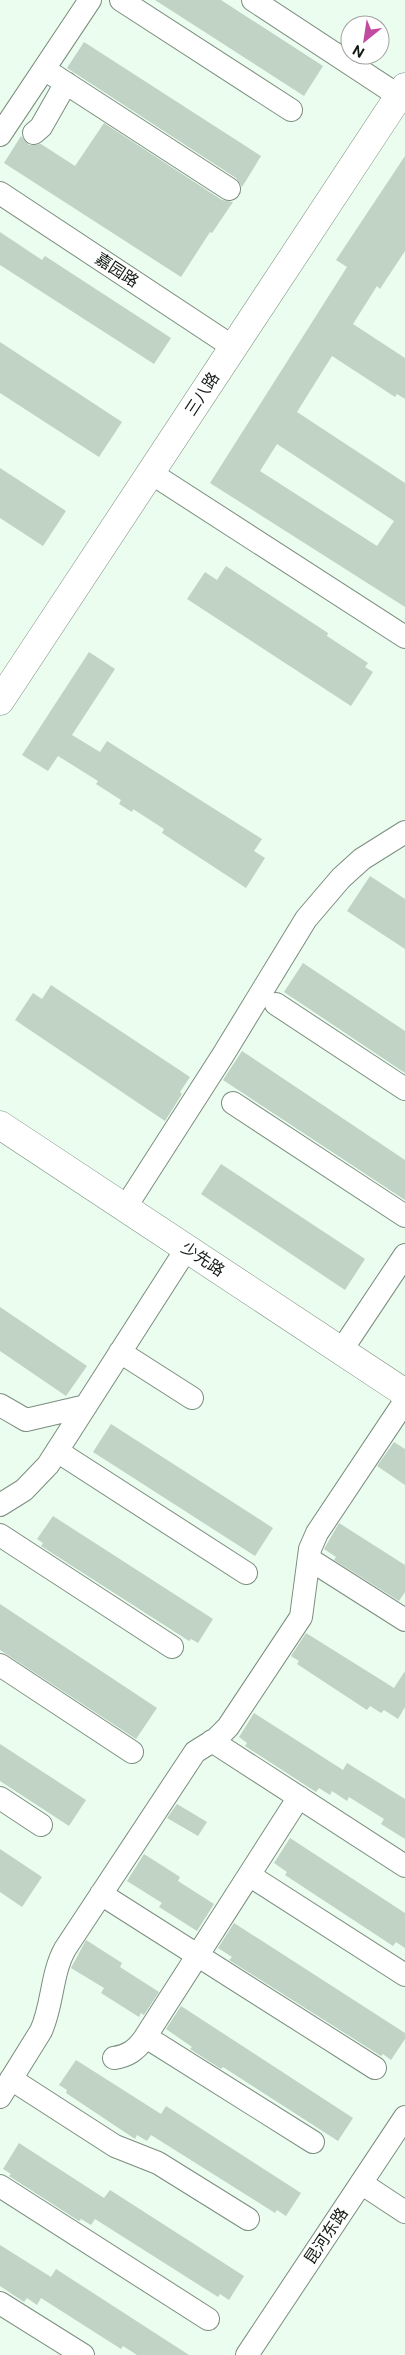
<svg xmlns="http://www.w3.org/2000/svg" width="405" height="2355" font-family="'Public Sans','Noto Sans SC',sans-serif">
<rect width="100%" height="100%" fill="#eafdee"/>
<path fill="#c0d3c4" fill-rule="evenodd" d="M 155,0 L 221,0 L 323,66 L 304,96 Z
M 84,42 L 261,156 L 242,187 L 236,178 L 67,68 Z
M 104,123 L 222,200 L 233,202 L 212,233 L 210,232 L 181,277 L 4,163 L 21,136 L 29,145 L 41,144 L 75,166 Z
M 405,156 L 405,251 L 380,289 L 377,286 L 353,324 L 405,358 L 405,399 L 397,394 L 395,397 L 332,356 L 297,412 L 405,483 L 405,607 L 210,483 L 347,267 L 336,260 ZM 277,444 L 394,521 L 377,546 L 260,471 Z
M 0,232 L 42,260 L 45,256 L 171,338 L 154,364 L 0,265 Z
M 0,342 L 122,422 L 99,457 L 0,393 Z
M 0,468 L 66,511 L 43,546 L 0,518 Z
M 226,566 L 328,633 L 327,636 L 368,663 L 365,667 L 373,672 L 351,706 L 187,599 L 205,572 L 217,580 Z
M 89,652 L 115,669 L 72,735 L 100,752 L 107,741 L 262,839 L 254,851 L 265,858 L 246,888 L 162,833 L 164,829 L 133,809 L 132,812 L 119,804 L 121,800 L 96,784 L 98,781 L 58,756 L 48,771 L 22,755 Z
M 370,876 L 405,899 L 405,949 L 347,911 Z
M 303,963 L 405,1031 L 405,1073 L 284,992 Z
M 51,985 L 190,1077 L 180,1092 L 182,1094 L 165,1121 L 15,1020 L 33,993 L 42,999 Z
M 242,1051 L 405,1160 L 405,1200 L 223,1080 Z
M 221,1164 L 365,1259 L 345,1290 L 201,1194 Z
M 0,1307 L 87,1366 L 66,1396 L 0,1351 Z
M 111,1424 L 273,1528 L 255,1556 L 93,1452 Z
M 394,1442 L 405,1449 L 405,1485 L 377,1466 Z
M 53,1516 L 213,1619 L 198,1643 L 191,1639 L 189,1641 L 41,1546 L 43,1543 L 37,1539 Z
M 339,1523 L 405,1565 L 405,1592 L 399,1601 L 334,1560 L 336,1557 L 324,1549 Z
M 0,1604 L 157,1708 L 136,1739 L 0,1650 Z
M 306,1633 L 394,1688 L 405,1671 L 405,1707 L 398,1719 L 384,1710 L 381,1713 L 370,1706 L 367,1710 L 297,1664 L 299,1661 L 291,1656 Z
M 254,1713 L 343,1770 L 347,1763 L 405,1799 L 405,1839 L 381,1824 L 384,1819 L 349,1797 L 347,1801 L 332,1791 L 330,1795 L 319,1788 L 316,1792 L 245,1746 L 247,1743 L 239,1737 Z
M 0,1744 L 86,1800 L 69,1826 L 0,1781 Z
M 177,1804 L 207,1822 L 198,1836 L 167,1818 Z
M 290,1838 L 405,1913 L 405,1948 L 396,1942 L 393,1946 L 285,1875 L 287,1872 L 274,1863 Z
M 0,1849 L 42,1877 L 22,1907 L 0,1892 Z
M 144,1854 L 180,1877 L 178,1881 L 214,1904 L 197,1931 L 159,1907 L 162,1903 L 127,1881 Z
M 234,1923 L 405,2033 L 405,2039 L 391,2060 L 383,2054 L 381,2056 L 229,1960 L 232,1957 L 218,1948 Z
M 86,1940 L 122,1963 L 120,1967 L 159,1992 L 144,2015 L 141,2013 L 139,2017 L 101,1993 L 104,1988 L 71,1968 Z
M 181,2006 L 353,2118 L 338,2141 L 223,2067 L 221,2069 L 190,2049 L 192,2047 L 166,2029 Z
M 76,2060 L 161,2114 L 166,2106 L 301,2193 L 286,2216 L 277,2210 L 275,2213 L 151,2135 L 147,2141 L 137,2135 L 135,2139 L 66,2093 L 67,2090 L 59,2085 Z
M 19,2143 L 104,2198 L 110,2190 L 244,2276 L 229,2300 L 220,2294 L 218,2297 L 95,2219 L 91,2225 L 81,2219 L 79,2221 L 9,2176 L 11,2174 L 3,2169 Z
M 0,2245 L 51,2277 L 56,2269 L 189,2355 L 137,2355 L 123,2346 L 121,2349 L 41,2298 L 37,2305 L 27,2298 L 24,2302 L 0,2286 Z"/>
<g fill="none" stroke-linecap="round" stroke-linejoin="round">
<defs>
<path id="minor" d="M 121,0 L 291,110
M 253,0 L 399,96
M 44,69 L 229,189
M 34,133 L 41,127 L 66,83
M 0,135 L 90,0
M 0,193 L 233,347
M 151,473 L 405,637
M 276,1004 L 405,1089
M 233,1103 L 405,1216
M 125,1208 L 223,1055 L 306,919 L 341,878 L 362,859 L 405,832
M 341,1351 L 405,1255
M 120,1352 L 192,1398
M 0,1405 L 26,1420 L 86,1406
M 57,1451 L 246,1573
M 0,1505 L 24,1490 L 48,1465 L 187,1248
M 0,1535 L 172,1647
M 309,1559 L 405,1620
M 0,1665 L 132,1752
M 212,1741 L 405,1866
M 0,1798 L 41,1825
M 249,1875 L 405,1975
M 101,1894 L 375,2068
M 146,2037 L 313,2142
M 114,2058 C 128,2056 136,2050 144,2039 L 299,1797
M 11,2079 L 115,2146 L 158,2163 L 248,2219
M 0,2097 L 41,2031 C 53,2005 51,1974 65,1949 L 195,1752 L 216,1739 L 228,1727 L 301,1617 L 310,1549 L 317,1533 L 405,1401
M 361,2183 L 405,2212
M 0,2186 L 208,2319
M 0,2303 L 83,2355
M 247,2355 L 405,2117"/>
<path id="major" d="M 0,701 L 405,87
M 0,1125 L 405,1393"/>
</defs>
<use href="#minor" stroke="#7b8d7f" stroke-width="24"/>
<use href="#major" stroke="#7b8d7f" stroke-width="29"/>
<use href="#minor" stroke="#fff" stroke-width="22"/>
<use href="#major" stroke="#fff" stroke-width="28"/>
</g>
<g text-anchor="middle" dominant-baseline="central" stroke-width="4" stroke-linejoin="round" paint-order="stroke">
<g font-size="16" fill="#131a14" stroke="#fff">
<text transform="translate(117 270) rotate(33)">嘉园路</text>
<text transform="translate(202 394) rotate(-57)">三八路</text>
<text transform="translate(203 1259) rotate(34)">少先路</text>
<text transform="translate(326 2236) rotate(-56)">昆河东路</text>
</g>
</g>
<g transform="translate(365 40) rotate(210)"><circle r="24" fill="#ffffff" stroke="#a1a3a1"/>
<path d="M0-4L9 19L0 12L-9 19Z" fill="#c24a9f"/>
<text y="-8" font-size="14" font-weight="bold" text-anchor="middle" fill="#131a14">N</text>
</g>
</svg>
